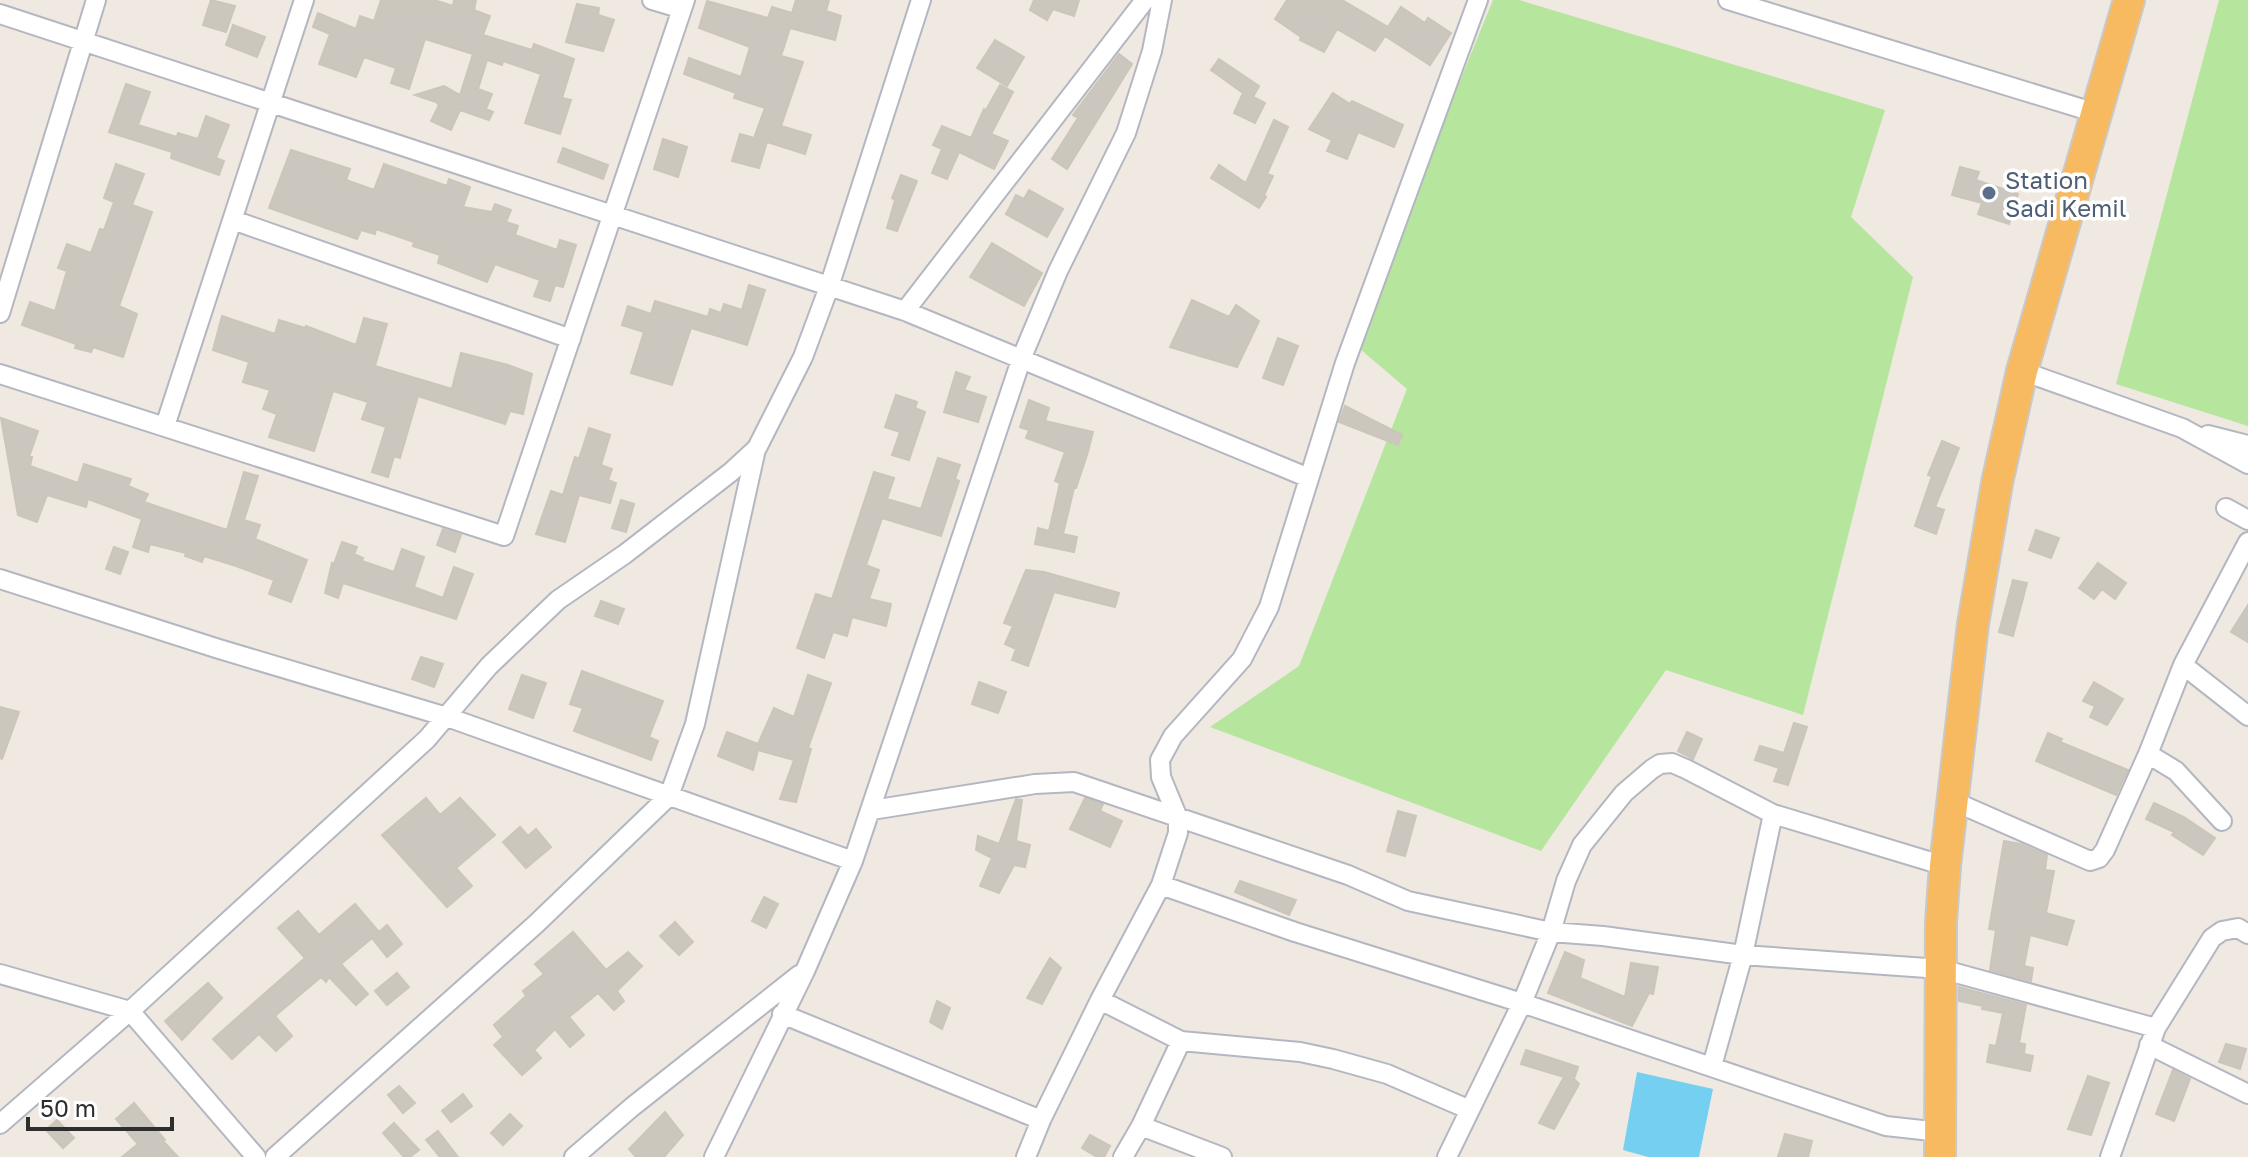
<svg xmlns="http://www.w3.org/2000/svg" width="2248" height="1157" font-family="'Golos Text',sans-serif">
<rect width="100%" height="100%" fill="#efe9e1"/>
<path fill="#b6e59e" d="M 1493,0 L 1519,0 L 1885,110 L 1851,217 L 1913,277 L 1803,715 L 1666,670 L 1541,851 L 1210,727 L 1299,666 L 1407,389 L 1353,343 Z
M 2219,0 L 2248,0 L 2248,426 L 2116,384 Z"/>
<path fill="#75cff0" d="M 1637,1072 L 1713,1089 L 1699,1157 L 1648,1157 L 1623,1150 Z"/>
<path fill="#cbc7bf" stroke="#cbc5ba" stroke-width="2" d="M 211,0 L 235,6 L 226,32 L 203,25 Z
M 381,0 L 434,0 L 453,6 L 454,0 L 476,0 L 474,10 L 490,16 L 483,35 L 532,50 L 534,44 L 574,59 L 562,98 L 571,100 L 560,134 L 525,123 L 541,74 L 503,61 L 502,65 L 487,60 L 478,89 L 492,94 L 486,109 L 493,112 L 489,120 L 460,110 L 451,130 L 431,121 L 439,105 L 436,102 L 415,95 L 444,86 L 460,95 L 473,54 L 425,39 L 409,89 L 391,83 L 396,68 L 364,57 L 356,77 L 319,64 L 330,34 L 313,27 L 318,13 L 356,29 L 360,16 L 374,21 Z
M 796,0 L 829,0 L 826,11 L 841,16 L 835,40 L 790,28 L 781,56 L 803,62 L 781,126 L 811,135 L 805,154 L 767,142 L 759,168 L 732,161 L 740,134 L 754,138 L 765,108 L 734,98 L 736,93 L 684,74 L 689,58 L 741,77 L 750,47 L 699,28 L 707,1 L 768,18 L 772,7 L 792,13 Z
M 1034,0 L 1079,0 L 1074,16 L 1053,9 L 1047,20 L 1030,10 Z
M 1287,0 L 1342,0 L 1388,27 L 1401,7 L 1425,23 L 1428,18 L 1451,33 L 1430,65 L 1385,36 L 1375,51 L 1337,29 L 1324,52 L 1300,40 L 1301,37 L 1275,19 Z
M 577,4 L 599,8 L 598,15 L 614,20 L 603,51 L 566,42 Z
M 233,25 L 265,37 L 257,57 L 226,45 Z
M 995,40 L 1024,57 L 1007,86 L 977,68 Z
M 1119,54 L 1132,64 L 1067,169 L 1052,159 L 1078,118 L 1073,115 Z
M 1219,59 L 1259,86 L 1253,97 L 1265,103 L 1255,123 L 1234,113 L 1243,93 L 1211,70 Z
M 126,84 L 150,92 L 138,125 L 177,137 L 178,133 L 198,139 L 206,116 L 229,125 L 216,158 L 224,161 L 219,175 L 171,158 L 172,152 L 109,132 Z
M 1000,85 L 1013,92 L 991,134 L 1008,141 L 994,169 L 959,152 L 947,179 L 932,173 L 942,149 L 933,145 L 942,126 L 971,138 L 984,109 L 986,110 Z
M 1333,93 L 1350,104 L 1352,101 L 1403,125 L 1394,147 L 1358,132 L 1347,159 L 1327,151 L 1332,140 L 1309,129 Z
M 1274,120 L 1288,127 L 1267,174 L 1273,176 L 1264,195 L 1266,197 L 1259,208 L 1211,178 L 1219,165 L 1262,194 L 1246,183 Z
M 663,139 L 687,147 L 678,177 L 654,169 Z
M 563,148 L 608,165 L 603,179 L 558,162 Z
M 291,150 L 350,169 L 346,180 L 374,190 L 384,164 L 447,186 L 449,179 L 470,187 L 463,207 L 492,212 L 495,204 L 511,210 L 506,222 L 518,226 L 515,235 L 557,250 L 560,240 L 576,245 L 563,287 L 555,285 L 550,301 L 534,296 L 540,280 L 495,264 L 487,282 L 438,263 L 440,255 L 413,246 L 414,242 L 376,229 L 375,234 L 361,230 L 357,239 L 269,208 Z
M 116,164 L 144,174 L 132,205 L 152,212 L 119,306 L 137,314 L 123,357 L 93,347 L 91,352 L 75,348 L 76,344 L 22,325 L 30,302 L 55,311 L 67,271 L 58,268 L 67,244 L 91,253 L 100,229 L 104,230 L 114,202 L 104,198 Z
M 1960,167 L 1979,172 L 1976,180 L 2018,194 L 2009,224 L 1978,214 L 1982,203 L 1952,195 Z
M 901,175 L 917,181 L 897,231 L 887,228 L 895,200 L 892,198 Z
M 1029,190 L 1063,209 L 1047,237 L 1006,214 L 1016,195 L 1024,199 Z
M 992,243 L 1042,273 L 1024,306 L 970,277 Z
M 749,285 L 765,290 L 747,345 L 691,328 L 672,385 L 631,373 L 644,332 L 622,325 L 628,306 L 651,314 L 655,301 L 708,317 L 710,309 L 721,313 L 724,304 L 742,310 Z
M 1192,300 L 1229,317 L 1236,305 L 1259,321 L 1237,367 L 1170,347 Z
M 222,316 L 275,334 L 279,320 L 305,328 L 306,326 L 356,345 L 364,318 L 387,324 L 375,366 L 452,389 L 461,353 L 508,365 L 532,374 L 523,414 L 510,411 L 505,424 L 418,396 L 400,458 L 394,456 L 388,477 L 372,472 L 386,427 L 362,419 L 368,402 L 333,391 L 314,451 L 269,437 L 277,414 L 263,409 L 270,390 L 243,382 L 249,362 L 213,350 Z
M 1278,338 L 1298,346 L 1283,385 L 1263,378 Z
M 956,372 L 970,377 L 964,390 L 986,397 L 978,422 L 944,412 Z
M 896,395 L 917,402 L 915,408 L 925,412 L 909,460 L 892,455 L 900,432 L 885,427 Z
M 1029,400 L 1049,408 L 1045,421 L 1093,432 L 1087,455 L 1076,488 L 1074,488 L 1063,534 L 1077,537 L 1074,552 L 1035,544 L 1038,528 L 1049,531 L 1060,483 L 1055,481 L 1065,452 L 1026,438 L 1029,430 L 1020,427 Z
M 1345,406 L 1402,435 L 1398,445 L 1339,422 Z
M 1,418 L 38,431 L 29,457 L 32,457 L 30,466 L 78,483 L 84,464 L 131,479 L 128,486 L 148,494 L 144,502 L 227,530 L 244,472 L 258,476 L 244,520 L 260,525 L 255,539 L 307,560 L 291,602 L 269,594 L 274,580 L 236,566 L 204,556 L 202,562 L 185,556 L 186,553 L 150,544 L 148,552 L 133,547 L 142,519 L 88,499 L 86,507 L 47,495 L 37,522 L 18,515 Z
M 589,428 L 610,435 L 601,465 L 612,469 L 608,480 L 616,483 L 610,503 L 579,495 L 565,542 L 536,534 L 551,491 L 563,495 L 575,457 L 579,459 Z
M 1942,441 L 1959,448 L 1935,507 L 1944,510 L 1936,534 L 1915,526 L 1932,476 L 1928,475 Z
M 938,458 L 960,465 L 955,479 L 959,481 L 941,536 L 882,518 L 866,565 L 879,570 L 869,599 L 891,604 L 886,626 L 852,617 L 847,636 L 833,632 L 824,658 L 797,648 L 816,594 L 832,599 L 874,472 L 894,478 L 887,499 L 921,509 Z
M 621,500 L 634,504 L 626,532 L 612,528 Z
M 443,529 L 461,535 L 455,552 L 437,545 Z
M 2036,530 L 2059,538 L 2051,558 L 2029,550 Z
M 342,542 L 357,547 L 354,554 L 363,558 L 362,561 L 394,572 L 402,549 L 424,557 L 414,587 L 443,598 L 454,567 L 473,574 L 456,619 L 343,583 L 338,598 L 325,593 L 332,563 L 334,564 Z
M 114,547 L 128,552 L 120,574 L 106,569 Z
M 2098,563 L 2126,583 L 2115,599 L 2102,589 L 2094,599 L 2079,588 Z
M 1026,570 L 1044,572 L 1119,593 L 1115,607 L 1054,592 L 1028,666 L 1012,660 L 1016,649 L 1005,644 L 1013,626 L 1004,623 Z
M 2013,580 L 2027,583 L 2013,636 L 1999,632 Z
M 601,601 L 624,609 L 618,624 L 595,616 Z
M 2248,605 L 2248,642 L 2231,632 Z
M 421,657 L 443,664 L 434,687 L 412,679 Z
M 582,671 L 663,701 L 649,737 L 658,741 L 651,760 L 574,731 L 583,708 L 570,704 Z
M 522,675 L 546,683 L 533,718 L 509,709 Z
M 808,675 L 831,683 L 808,748 L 811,749 L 796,802 L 780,799 L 794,760 L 758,750 L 753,770 L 718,756 L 727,732 L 758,744 L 774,708 L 794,717 Z
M 979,682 L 1006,692 L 998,713 L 972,704 Z
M 2094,682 L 2123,699 L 2107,725 L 2090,717 L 2095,706 L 2083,701 Z
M 0,707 L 19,712 L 2,759 L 0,758 Z
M 1794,723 L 1807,727 L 1788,785 L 1774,781 L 1779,768 L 1755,760 L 1760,746 L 1784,753 Z
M 1687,732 L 1702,739 L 1693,759 L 1678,751 Z
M 2048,733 L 2062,739 L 2060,742 L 2128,770 L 2116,795 L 2036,761 Z
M 426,798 L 440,815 L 460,798 L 495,835 L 456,868 L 472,886 L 447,907 L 382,835 Z
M 1085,798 L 1103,804 L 1100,811 L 1122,821 L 1110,847 L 1070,829 Z
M 1016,799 L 1022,800 L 1016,841 L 1030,845 L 1025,867 L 1014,865 L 999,893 L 980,886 L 992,858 L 976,850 L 978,836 L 999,844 Z
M 2154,803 L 2184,817 L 2215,838 L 2203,855 L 2172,835 L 2174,832 L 2146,819 Z
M 1398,811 L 1416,816 L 1405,856 L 1387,851 Z
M 520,827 L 528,836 L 536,829 L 551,847 L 526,868 L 503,842 Z
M 2004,841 L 2021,844 L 2047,855 L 2045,870 L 2054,871 L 2046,913 L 2074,921 L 2067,945 L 2030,935 L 2024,966 L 2033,968 L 2031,981 L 1990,970 L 1996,930 L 1989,929 Z
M 1240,881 L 1296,900 L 1289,915 L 1235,892 Z
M 764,897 L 778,904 L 766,928 L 752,921 Z
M 355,904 L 379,932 L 387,925 L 402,944 L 387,957 L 372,938 L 341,964 L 368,994 L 356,1005 L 329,977 L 326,982 L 321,977 L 275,1016 L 292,1036 L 276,1051 L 259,1034 L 232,1059 L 213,1039 L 305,958 L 278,928 L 298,911 L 319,935 Z
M 675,922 L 693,942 L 679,955 L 660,936 Z
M 573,932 L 606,970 L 628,952 L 642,966 L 617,991 L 624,1001 L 614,1010 L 598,993 L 569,1017 L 584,1035 L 570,1047 L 555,1029 L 534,1050 L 541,1058 L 522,1075 L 494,1045 L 503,1037 L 494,1025 L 526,996 L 523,991 L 544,974 L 535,964 Z
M 1565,952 L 1584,960 L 1580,978 L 1625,997 L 1631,963 L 1658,967 L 1653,994 L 1649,993 L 1632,1026 L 1548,993 Z
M 1050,958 L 1061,968 L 1042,1004 L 1027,998 Z
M 397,973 L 409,987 L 387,1005 L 375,991 Z
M 208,983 L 222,998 L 182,1040 L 165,1021 Z
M 1959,987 L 2026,1005 L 2019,1043 L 2025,1044 L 2024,1054 L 2033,1056 L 2030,1071 L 1987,1062 L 1990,1045 L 1996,1046 L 2003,1013 L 1982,1009 L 1983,1006 L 1959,1001 Z
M 937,1001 L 950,1008 L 942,1029 L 930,1022 Z
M 2226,1044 L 2246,1049 L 2240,1069 L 2219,1062 Z
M 1526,1050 L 1578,1067 L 1574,1079 L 1579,1084 L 1554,1129 L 1539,1123 L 1564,1077 L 1521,1064 Z
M 2173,1070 L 2190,1079 L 2174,1121 L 2156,1114 Z
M 2088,1076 L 2109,1083 L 2091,1135 L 2068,1129 Z
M 399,1086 L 415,1103 L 403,1113 L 388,1095 Z
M 463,1094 L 472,1106 L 451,1122 L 442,1111 Z
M 134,1103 L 165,1140 L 163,1141 L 178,1157 L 122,1157 L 138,1144 L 116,1119 Z
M 665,1112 L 683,1135 L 664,1157 L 636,1157 L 629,1149 Z
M 510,1114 L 522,1126 L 503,1145 L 491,1133 Z
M 57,1120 L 74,1138 L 63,1148 L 46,1130 Z
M 394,1123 L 419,1150 L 410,1157 L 404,1157 L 383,1133 Z
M 438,1131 L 458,1157 L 440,1157 L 426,1140 Z
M 1785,1134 L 1812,1141 L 1808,1157 L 1778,1157 Z
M 1090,1135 L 1110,1146 L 1104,1157 L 1097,1157 L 1082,1148 Z"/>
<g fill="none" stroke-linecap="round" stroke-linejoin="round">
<defs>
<path id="minor" d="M 652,0 L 682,9
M 1728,0 L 2096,113
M 0,14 L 905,311 L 1309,478
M 233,220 L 571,339
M 905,311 L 1145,0
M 0,313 L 96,0
M 2022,371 L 2182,428 L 2248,464
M 0,374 L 504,536 L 685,0
M 165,426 L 304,0
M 2208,435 L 2248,445
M 2226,508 L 2248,520
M 0,579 L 219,649 L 447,717 L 853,861
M 2183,665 L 2248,716
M 2148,754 L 2176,771 L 2222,821
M 1953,801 L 2090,861 L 2099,858 L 2105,850 L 2148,754 L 2183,665 L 2248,542
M 872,810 L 1035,784 L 1074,782 L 1348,875 L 1408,901 L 1551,932 L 1603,936 L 1743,955 L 1941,969 L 2156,1028
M 1161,885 L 1295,932 L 1522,1003 L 1886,1126 L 1940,1132
M 0,974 L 130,1011 L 256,1157
M 1100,1000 L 1181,1041 L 1300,1052 L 1333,1059 L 1387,1074 L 1470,1110
M 782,1014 L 1041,1120
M 2149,1045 L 2248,1094
M 1712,1066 L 1743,955 L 1773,814
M 0,1124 L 130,1011 L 427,739 L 489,666 L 558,600 L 625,554 L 731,472 L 757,448 L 803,357 L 829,287 L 921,0
M 1141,1126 L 1222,1157
M 275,1157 L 536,924 L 669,796 L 695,724 L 756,449
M 574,1157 L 632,1107 L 799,975
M 714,1157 L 805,971 L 853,861 L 1022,357 L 1058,271 L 1126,133 L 1152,51 L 1162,0
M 1026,1157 L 1041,1120 L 1100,1000 L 1161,885 L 1178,833 L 1178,818 L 1161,777 L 1160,760 L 1173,736 L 1242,659 L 1269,607 L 1345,363 L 1478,0
M 1123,1157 L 1141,1126 L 1181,1041
M 1447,1157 L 1522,1003 L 1551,932 L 1566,881 L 1582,845 L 1624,793 L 1652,769 L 1660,764 L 1672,763 L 1686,769 L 1773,814 L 1945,866
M 2110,1157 L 2156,1028 L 2212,938 L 2222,931 L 2238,928 L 2248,934"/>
<path id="trunk" d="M 1940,1157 L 1941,922 L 1945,866 L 1973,624 L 1997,483 L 2022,371 L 2129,0"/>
</defs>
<use href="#minor" stroke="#b4b7c1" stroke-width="22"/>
<use href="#trunk" stroke="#c9c9c9" stroke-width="34"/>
<use href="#minor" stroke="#fff" stroke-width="18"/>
<use href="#trunk" stroke="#f8ba60" stroke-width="30"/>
</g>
<circle fill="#5c6f8a" stroke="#fff" stroke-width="3" cx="1989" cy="193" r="8"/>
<g text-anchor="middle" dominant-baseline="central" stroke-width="7" stroke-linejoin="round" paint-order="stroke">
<g font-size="24" fill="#4e5e75" stroke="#fff" text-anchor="start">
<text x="2005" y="179">Station<tspan x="2005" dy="28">Sadi Kemil</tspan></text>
</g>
</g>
<path d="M28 1117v12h144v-12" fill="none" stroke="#2e2e2e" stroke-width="4"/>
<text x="40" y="1117" font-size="24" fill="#2e2e2e" stroke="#ffffff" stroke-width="6" paint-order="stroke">50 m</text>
</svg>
